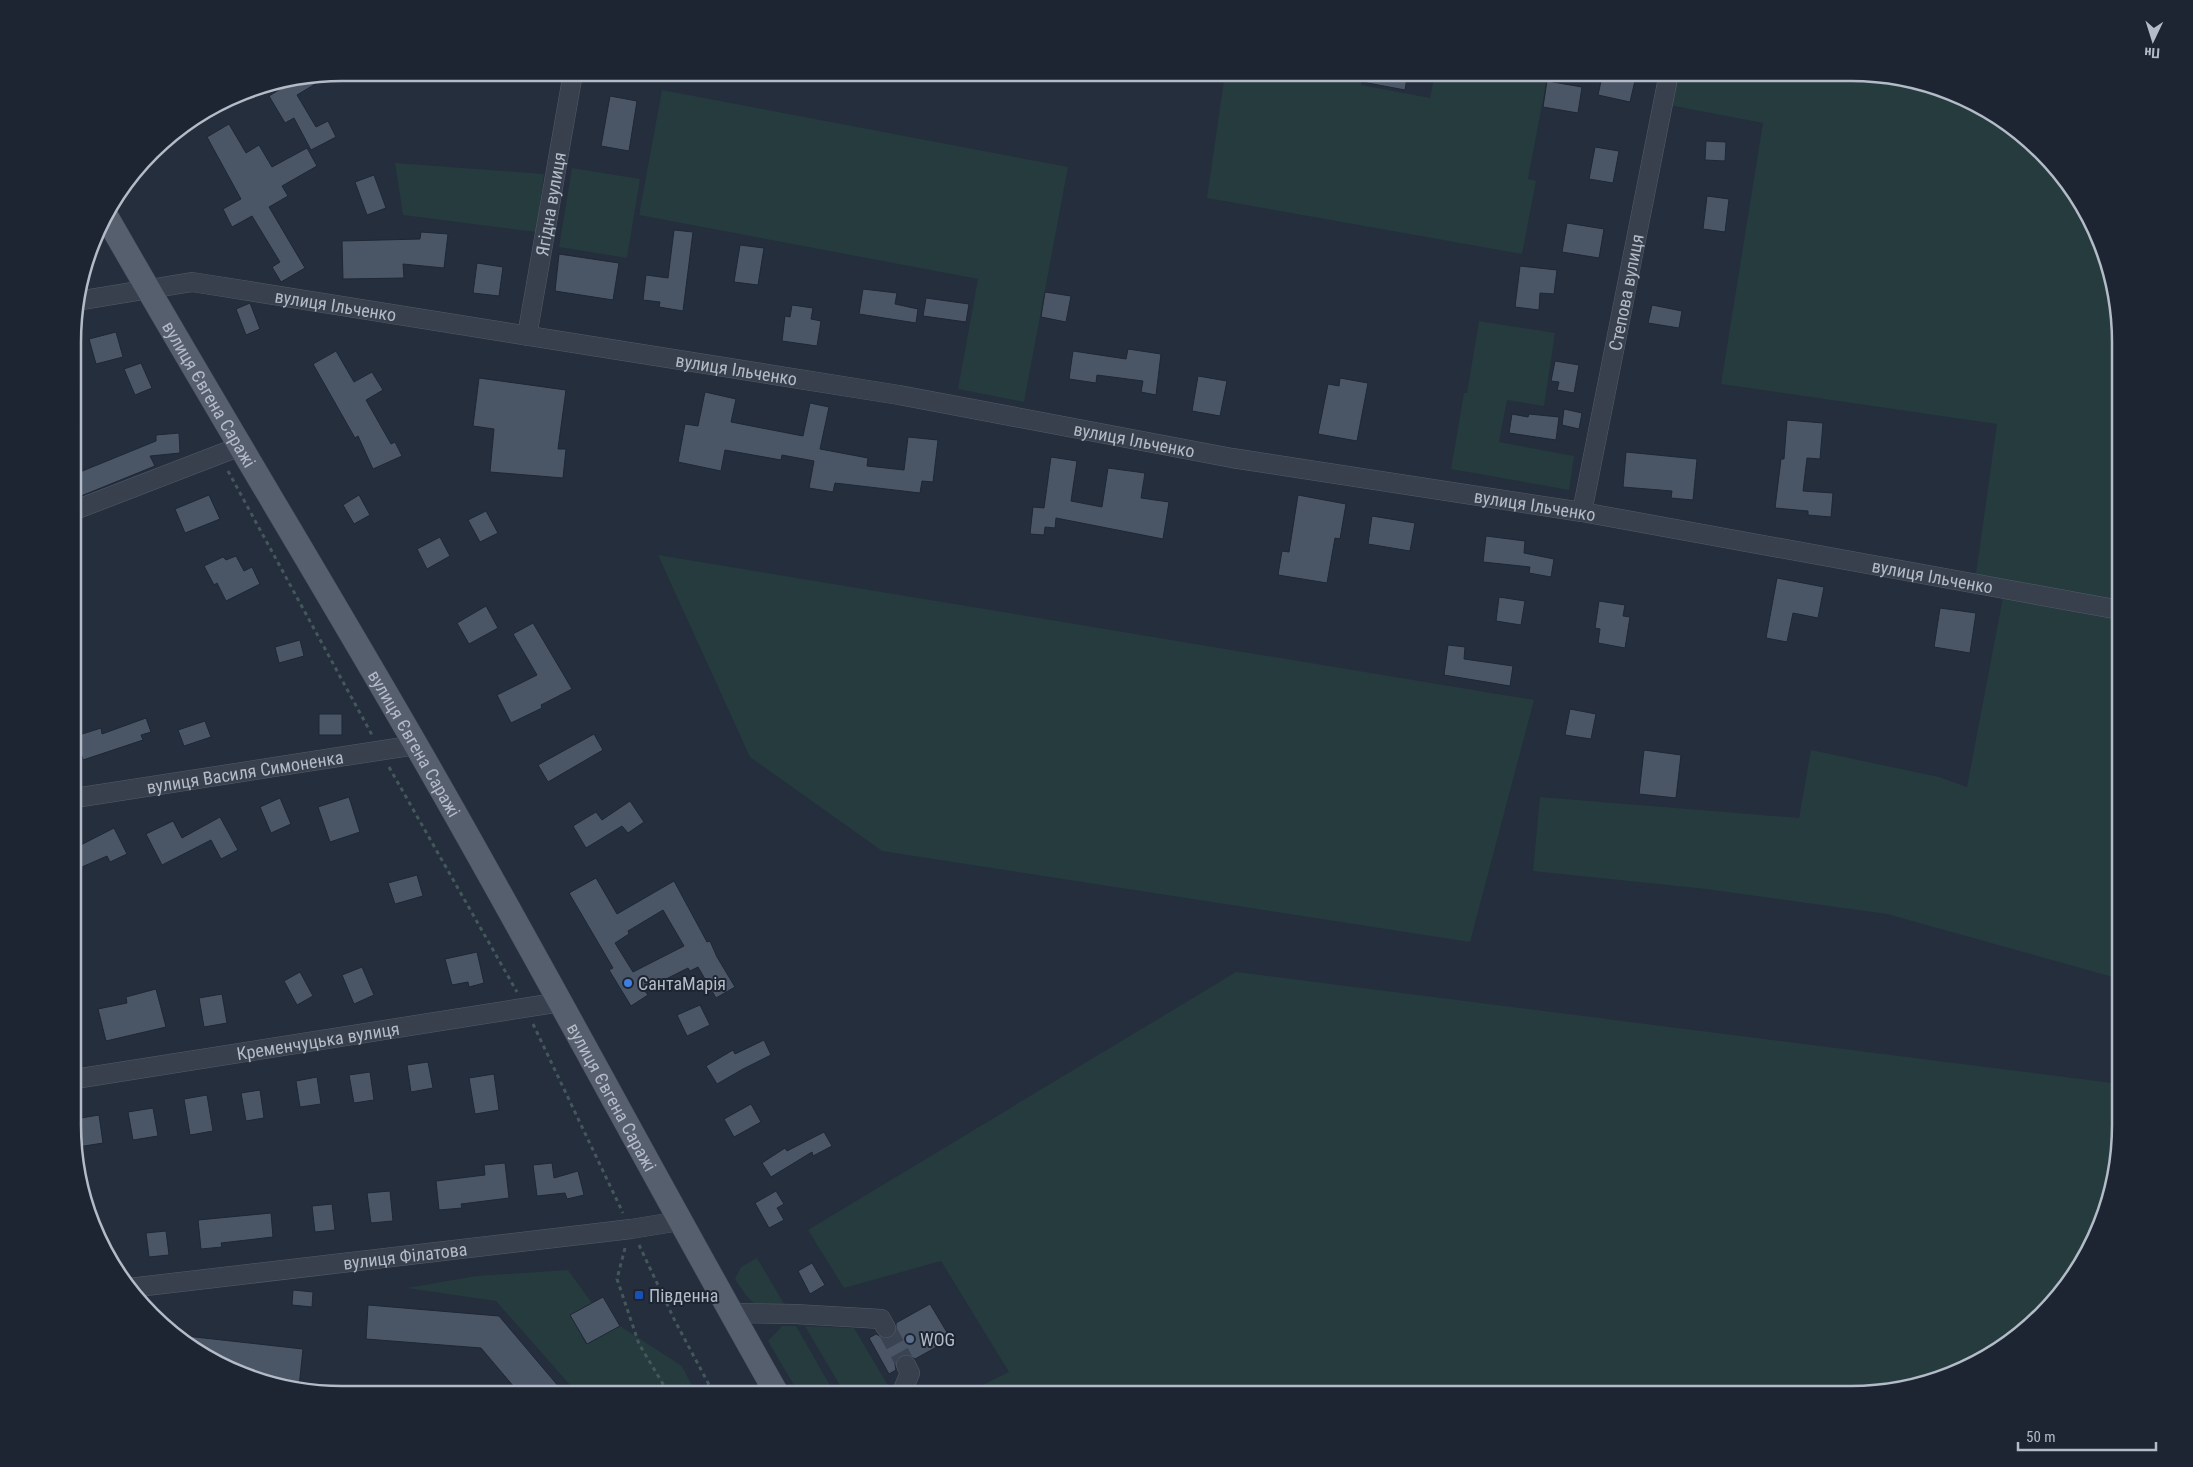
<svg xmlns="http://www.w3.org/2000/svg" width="2193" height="1467" font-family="'Roboto Condensed',sans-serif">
<rect width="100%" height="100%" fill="#242e3d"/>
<path fill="#263b3e" d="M 1225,73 L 1363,73 L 1361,85 L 1430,98 L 1435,73 L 1548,73 L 1528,179 L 1536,181 L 1522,254 L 1207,198 Z
M 1674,73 L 1851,73 L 1937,87 L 2001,118 L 2053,164 L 2085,208 L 2111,272 L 2120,325 L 2120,979 L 1887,914 L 1706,889 L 1533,871 L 1540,797 L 1799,818 L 1811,750 L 1939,777 L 1967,787 L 2003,597 L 1974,588 L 1997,424 L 1721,384 L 1763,123 L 1669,105 Z
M 662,90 L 1068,167 L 1024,402 L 958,389 L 978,279 L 639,215 Z
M 395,163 L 544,174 L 536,232 L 403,215 Z
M 572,168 L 640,179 L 627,258 L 559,247 Z
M 1479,321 L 1555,333 L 1544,406 L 1507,400 L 1499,442 L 1574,456 L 1569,490 L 1451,469 L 1464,393 L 1467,393 Z
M 658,555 L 1534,700 L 1470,942 L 882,851 L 750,757 Z
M 1236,972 L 2120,1084 L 2120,1142 L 2106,1211 L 2075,1275 L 2029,1327 L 1985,1359 L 1921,1385 L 1868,1394 L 964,1394 L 1009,1372 L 941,1261 L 844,1288 L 808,1230 Z
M 757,1258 L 786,1307 C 752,1307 753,1306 735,1279 L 741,1267 Z
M 568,1270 L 592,1303 L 570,1315 L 586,1344 L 620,1326 L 682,1366 L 696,1394 L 578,1394 L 496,1301 L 407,1288 L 476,1276 Z
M 782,1326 L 796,1326 L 835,1394 L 799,1394 L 768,1341 Z
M 805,1326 L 854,1328 L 893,1394 L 845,1394 Z"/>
<path fill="#4a5566" stroke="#1f2734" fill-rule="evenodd" d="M 1353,72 L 1408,72 L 1405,90 L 1352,80 Z
M 1603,72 L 1637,72 L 1630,102 L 1598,95 Z
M 326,76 L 327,77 L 297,95 L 316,127 L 328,121 L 336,137 L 311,150 L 294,118 L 285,123 L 269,96 L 290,83 Z
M 1547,81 L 1582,87 L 1578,113 L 1543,107 Z
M 610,96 L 637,101 L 629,151 L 601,146 Z
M 229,124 L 246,153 L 259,145 L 272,167 L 307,148 L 317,166 L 282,186 L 288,196 L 269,207 L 305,268 L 281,282 L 272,267 L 280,262 L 252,216 L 232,227 L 223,209 L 241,199 L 207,137 Z
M 1706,141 L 1726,142 L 1725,161 L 1705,160 Z
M 1595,147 L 1619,151 L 1613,183 L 1589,179 Z
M 374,175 L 386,208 L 367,215 L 355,182 Z
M 1707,196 L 1729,199 L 1725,232 L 1703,229 Z
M 1567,223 L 1604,229 L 1599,258 L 1562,252 Z
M 674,230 L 693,232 L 683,311 L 659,307 L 660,302 L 643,300 L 646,275 L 668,278 Z
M 421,232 L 448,234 L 444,268 L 403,264 L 404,278 L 343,279 L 342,241 L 420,239 Z
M 740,245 L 764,248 L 758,285 L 734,282 Z
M 559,254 L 619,263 L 613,300 L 555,291 Z
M 477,263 L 503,267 L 499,296 L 473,293 Z
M 1520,266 L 1557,270 L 1554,294 L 1540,293 L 1539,310 L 1515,307 Z
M 863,289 L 897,293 L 895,304 L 918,309 L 916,323 L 859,314 Z
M 1045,292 L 1071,296 L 1066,322 L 1041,317 Z
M 926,298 L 969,304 L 966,322 L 923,316 Z
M 250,303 L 260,329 L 246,335 L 236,309 Z
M 792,305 L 813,308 L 811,319 L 821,321 L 817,346 L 782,341 L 785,316 L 790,317 Z
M 1652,305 L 1682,311 L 1679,328 L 1648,323 Z
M 116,332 L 123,357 L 96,364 L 89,339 Z
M 1128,349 L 1161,354 L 1156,395 L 1141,392 L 1143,381 L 1097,375 L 1096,383 L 1069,379 L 1073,351 L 1126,359 Z
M 336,351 L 354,382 L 372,372 L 383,390 L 366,400 L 391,444 L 395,442 L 402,456 L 373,469 L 358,436 L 355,438 L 313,364 Z
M 1555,361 L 1579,365 L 1574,393 L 1557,390 L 1559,382 L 1551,381 Z
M 141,363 L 152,388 L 135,395 L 124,369 Z
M 1198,376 L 1227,381 L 1220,416 L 1192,411 Z
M 479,378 L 566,390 L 558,449 L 566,449 L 563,478 L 490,472 L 494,429 L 473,426 Z
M 1340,378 L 1368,383 L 1357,441 L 1318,434 L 1328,384 L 1339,386 Z
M 705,392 L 736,399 L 731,422 L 803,436 L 810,403 L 829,407 L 820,449 L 868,458 L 867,466 L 904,470 L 908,437 L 938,440 L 933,482 L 922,481 L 920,493 L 835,483 L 833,492 L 809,488 L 814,461 L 782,455 L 781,460 L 725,450 L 721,471 L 678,462 L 685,424 L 698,426 Z
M 1564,409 L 1582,413 L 1579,429 L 1562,425 Z
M 1512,414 L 1528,417 L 1529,414 L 1559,417 L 1556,440 L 1509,433 Z
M 1787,420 L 1823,423 L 1820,459 L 1807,458 L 1803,491 L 1833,493 L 1831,517 L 1808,515 L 1808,511 L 1775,508 L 1781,459 L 1784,459 Z
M 179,433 L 180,453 L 150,456 L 155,466 L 81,496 L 75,481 L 75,474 L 156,441 L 156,435 Z
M 1626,452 L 1697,459 L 1693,500 L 1671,498 L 1672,491 L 1623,487 Z
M 1051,457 L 1077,461 L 1071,501 L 1102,507 L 1108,468 L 1145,473 L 1141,498 L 1169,502 L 1163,539 L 1056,518 L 1055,528 L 1045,527 L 1044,535 L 1030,534 L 1033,507 L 1044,508 Z
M 209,495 L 220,519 L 185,533 L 175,509 Z
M 359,495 L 370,515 L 354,524 L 343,505 Z
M 1298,495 L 1346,504 L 1340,539 L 1335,538 L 1327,583 L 1278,575 L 1282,551 L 1289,552 Z
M 486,511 L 498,533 L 480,542 L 468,520 Z
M 1372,516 L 1415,523 L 1410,551 L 1368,544 Z
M 1486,536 L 1525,541 L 1524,553 L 1554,559 L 1551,577 L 1529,573 L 1530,567 L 1483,562 Z
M 440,537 L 450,556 L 427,569 L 417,549 Z
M 236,556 L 244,571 L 252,567 L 260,584 L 226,601 L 217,583 L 214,585 L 204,566 L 223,557 L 226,560 Z
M 1777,578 L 1824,587 L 1818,618 L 1793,613 L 1787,642 L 1766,638 Z
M 1499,597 L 1525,601 L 1521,625 L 1496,621 Z
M 1599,601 L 1625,605 L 1623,616 L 1630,617 L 1625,648 L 1598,643 L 1600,629 L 1595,628 Z
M 486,606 L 498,628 L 469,644 L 457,623 Z
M 1940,608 L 1976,613 L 1970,653 L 1934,647 Z
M 533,623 L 572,689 L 541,705 L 542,708 L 511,723 L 497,695 L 537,675 L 513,634 Z
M 300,640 L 304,656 L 279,663 L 275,647 Z
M 1448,645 L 1465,647 L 1464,659 L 1513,666 L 1510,686 L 1444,675 Z
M 1570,709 L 1596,714 L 1591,739 L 1565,735 Z
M 319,714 L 342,714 L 342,735 L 319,735 Z
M 146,718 L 151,732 L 141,735 L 143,740 L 83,760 L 76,736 L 101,728 L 102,734 Z
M 205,721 L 211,737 L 184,746 L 178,730 Z
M 594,734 L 603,750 L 548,782 L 538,765 Z
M 1644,750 L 1681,755 L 1676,798 L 1639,794 Z
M 349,797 L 360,832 L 330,842 L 318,807 Z
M 280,798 L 291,824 L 271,833 L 260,807 Z
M 630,801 L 644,822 L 628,833 L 622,826 L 586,848 L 573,826 L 596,812 L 602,820 Z
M 220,817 L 238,850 L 221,859 L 211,840 L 162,865 L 146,834 L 173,821 L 182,838 Z
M 114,828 L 127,854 L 110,862 L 107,856 L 75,870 L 75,848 Z
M 417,875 L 423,896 L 395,904 L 388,883 Z
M 596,878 L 617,914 L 674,881 L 707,942 L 710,941 L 717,957 L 735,987 L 716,998 L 698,967 L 690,971 L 688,968 L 644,990 L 648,995 L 631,1006 L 609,970 L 613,968 L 569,893 ZM 663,910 L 684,946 L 633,972 L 615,943 L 629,934 L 628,931 Z
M 477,952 L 484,983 L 469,987 L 468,982 L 452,985 L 445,959 Z
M 362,967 L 374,995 L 354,1004 L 342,975 Z
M 300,972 L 313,996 L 297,1005 L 284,981 Z
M 156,989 L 166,1027 L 106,1041 L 98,1009 L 127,1003 L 126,997 Z
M 222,994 L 227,1023 L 204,1027 L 199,998 Z
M 700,1005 L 710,1025 L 687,1036 L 677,1015 Z
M 764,1040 L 771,1055 L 743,1069 L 717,1084 L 706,1066 L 733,1050 L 735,1054 Z
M 428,1062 L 433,1088 L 411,1092 L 407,1065 Z
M 370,1072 L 374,1100 L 354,1103 L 349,1075 Z
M 494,1074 L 499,1110 L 475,1114 L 469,1078 Z
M 317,1077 L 321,1104 L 300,1107 L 296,1081 Z
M 260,1090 L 264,1118 L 246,1121 L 241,1093 Z
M 207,1095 L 213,1131 L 190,1135 L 184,1099 Z
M 751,1104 L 761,1122 L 734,1137 L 724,1119 Z
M 153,1108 L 158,1136 L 133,1140 L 128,1112 Z
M 99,1115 L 103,1143 L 78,1147 L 75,1119 Z
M 824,1132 L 832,1146 L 813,1156 L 812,1152 L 771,1177 L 762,1163 L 785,1148 L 787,1151 Z
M 505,1163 L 509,1198 L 461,1204 L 462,1208 L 439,1210 L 436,1181 L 485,1175 L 484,1165 Z
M 552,1163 L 554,1178 L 578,1171 L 584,1195 L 567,1199 L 565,1193 L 537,1196 L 533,1165 Z
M 390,1191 L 393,1221 L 371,1223 L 367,1193 Z
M 776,1191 L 784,1204 L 777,1208 L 784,1220 L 769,1228 L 755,1203 Z
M 332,1204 L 335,1230 L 315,1232 L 312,1206 Z
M 271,1213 L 273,1237 L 221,1243 L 222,1247 L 201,1249 L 198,1220 Z
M 166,1231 L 169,1255 L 149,1257 L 146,1233 Z
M 812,1263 L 825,1285 L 810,1294 L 798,1271 Z
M 293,1290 L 313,1292 L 312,1307 L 292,1305 Z
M 603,1297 L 620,1326 L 587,1344 L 570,1315 Z
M 930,1304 L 951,1339 L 915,1359 L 907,1354 L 901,1355 L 895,1364 L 896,1370 L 889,1374 L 869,1338 L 876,1334 L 885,1339 L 891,1338 L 896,1333 L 896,1323 Z
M 368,1305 L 499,1316 L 565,1394 L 520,1394 L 481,1348 L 366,1339 Z
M 177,1335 L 303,1349 L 299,1387 L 256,1380 L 192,1349 Z"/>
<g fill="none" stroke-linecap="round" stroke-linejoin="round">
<path stroke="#3a4352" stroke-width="19" stroke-dasharray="19 9" stroke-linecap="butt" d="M 886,1328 L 906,1365"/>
<defs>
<g id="minor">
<path id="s1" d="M 77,301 L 192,282 L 899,395 L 1232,458 L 1582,512 L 2120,610"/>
<path id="s2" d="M 527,336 L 573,73"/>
<path d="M 75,510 L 241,446"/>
<path id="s3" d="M 1582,512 L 1669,73"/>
<path id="s4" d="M 75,798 L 416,745"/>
<path id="s5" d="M 75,1079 L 561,1002"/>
<path id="s6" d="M 129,1288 L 631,1229 L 680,1221"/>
<path d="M 731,1313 L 795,1314 L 881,1319 L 886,1328"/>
<path d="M 901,1394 L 910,1373 L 906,1365"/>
</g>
<g id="major">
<path id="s7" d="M 106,216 C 207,393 314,568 416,745 C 540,960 655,1179 777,1394"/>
</g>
</defs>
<use href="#minor" stroke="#535b68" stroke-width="20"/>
<use href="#major" stroke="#414956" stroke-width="25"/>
<path stroke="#44585b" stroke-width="3" stroke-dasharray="4 4" stroke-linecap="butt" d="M 228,471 L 372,735
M 389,767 L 517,992
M 533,1024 L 623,1213
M 639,1245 L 675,1321 L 714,1394
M 625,1248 L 617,1279 L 639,1344 L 669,1394"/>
<use href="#minor" stroke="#38404d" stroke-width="19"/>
<use href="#major" stroke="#565f6d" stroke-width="24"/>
</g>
<circle fill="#3f7fe0" stroke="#1d2532" stroke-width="2" cx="628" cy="983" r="5"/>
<rect fill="#1a4fb4" stroke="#1d2532" stroke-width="2" x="634" y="1290" width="10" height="10" rx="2.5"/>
<circle fill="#5c6f8a" stroke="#1d2532" stroke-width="2" cx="910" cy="1339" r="5"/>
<g text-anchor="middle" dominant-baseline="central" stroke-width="4" stroke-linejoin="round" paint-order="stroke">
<g font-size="18" fill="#b4bbc8" stroke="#1d2532">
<text stroke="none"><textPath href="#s2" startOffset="134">Ягідна вулиця</textPath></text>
<text stroke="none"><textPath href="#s3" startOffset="224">Степова вулиця</textPath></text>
<text stroke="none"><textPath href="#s1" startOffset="262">вулиця Ільченко</textPath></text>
<text stroke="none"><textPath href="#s1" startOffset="668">вулиця Ільченко</textPath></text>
<text stroke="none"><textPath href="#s7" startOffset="206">вулиця Євгена Саражі</textPath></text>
<text stroke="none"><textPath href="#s1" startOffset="1072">вулиця Ільченко</textPath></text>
<text stroke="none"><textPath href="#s1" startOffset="1478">вулиця Ільченко</textPath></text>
<text stroke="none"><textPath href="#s1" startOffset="1882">вулиця Ільченко</textPath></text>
<text stroke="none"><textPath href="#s7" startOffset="611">вулиця Євгена Саражі</textPath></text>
<text stroke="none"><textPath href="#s4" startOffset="172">вулиця Василя Симоненка</textPath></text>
<text stroke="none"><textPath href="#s5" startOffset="246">Кременчуцька вулиця</textPath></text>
<text stroke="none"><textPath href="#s7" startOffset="1016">вулиця Євгена Саражі</textPath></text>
<text stroke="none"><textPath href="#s6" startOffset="278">вулиця Філатова</textPath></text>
</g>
<g font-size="18" fill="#b4bbc8" stroke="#1d2532" text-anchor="start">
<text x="638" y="983">СантаМарія</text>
<text x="649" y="1295">Південна</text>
<text x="920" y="1339">WOG</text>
</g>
</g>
<path d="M0 0H2193V1467H0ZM342 81H1851A261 261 0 0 1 2112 342V1125A261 261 0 0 1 1851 1386H342A261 261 0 0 1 81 1125V342A261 261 0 0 1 342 81Z" fill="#1d2532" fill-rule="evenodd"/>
<path fill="none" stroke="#b4bbc8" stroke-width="2.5" d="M342 81H1851A261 261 0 0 1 2112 342V1125A261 261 0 0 1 1851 1386H342A261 261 0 0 1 81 1125V342A261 261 0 0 1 342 81Z"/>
<g transform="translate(2153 40) rotate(184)" stroke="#1d2532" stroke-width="4" paint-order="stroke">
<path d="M0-4L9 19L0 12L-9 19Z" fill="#b4bbc8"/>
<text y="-8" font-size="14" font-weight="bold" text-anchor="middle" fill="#b4bbc8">Пн</text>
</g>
<path d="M2018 1442v8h138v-8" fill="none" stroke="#b4bbc8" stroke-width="2.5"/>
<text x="2026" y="1442" font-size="15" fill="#b4bbc8" stroke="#1d2532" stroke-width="4" paint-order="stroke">50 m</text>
</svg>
